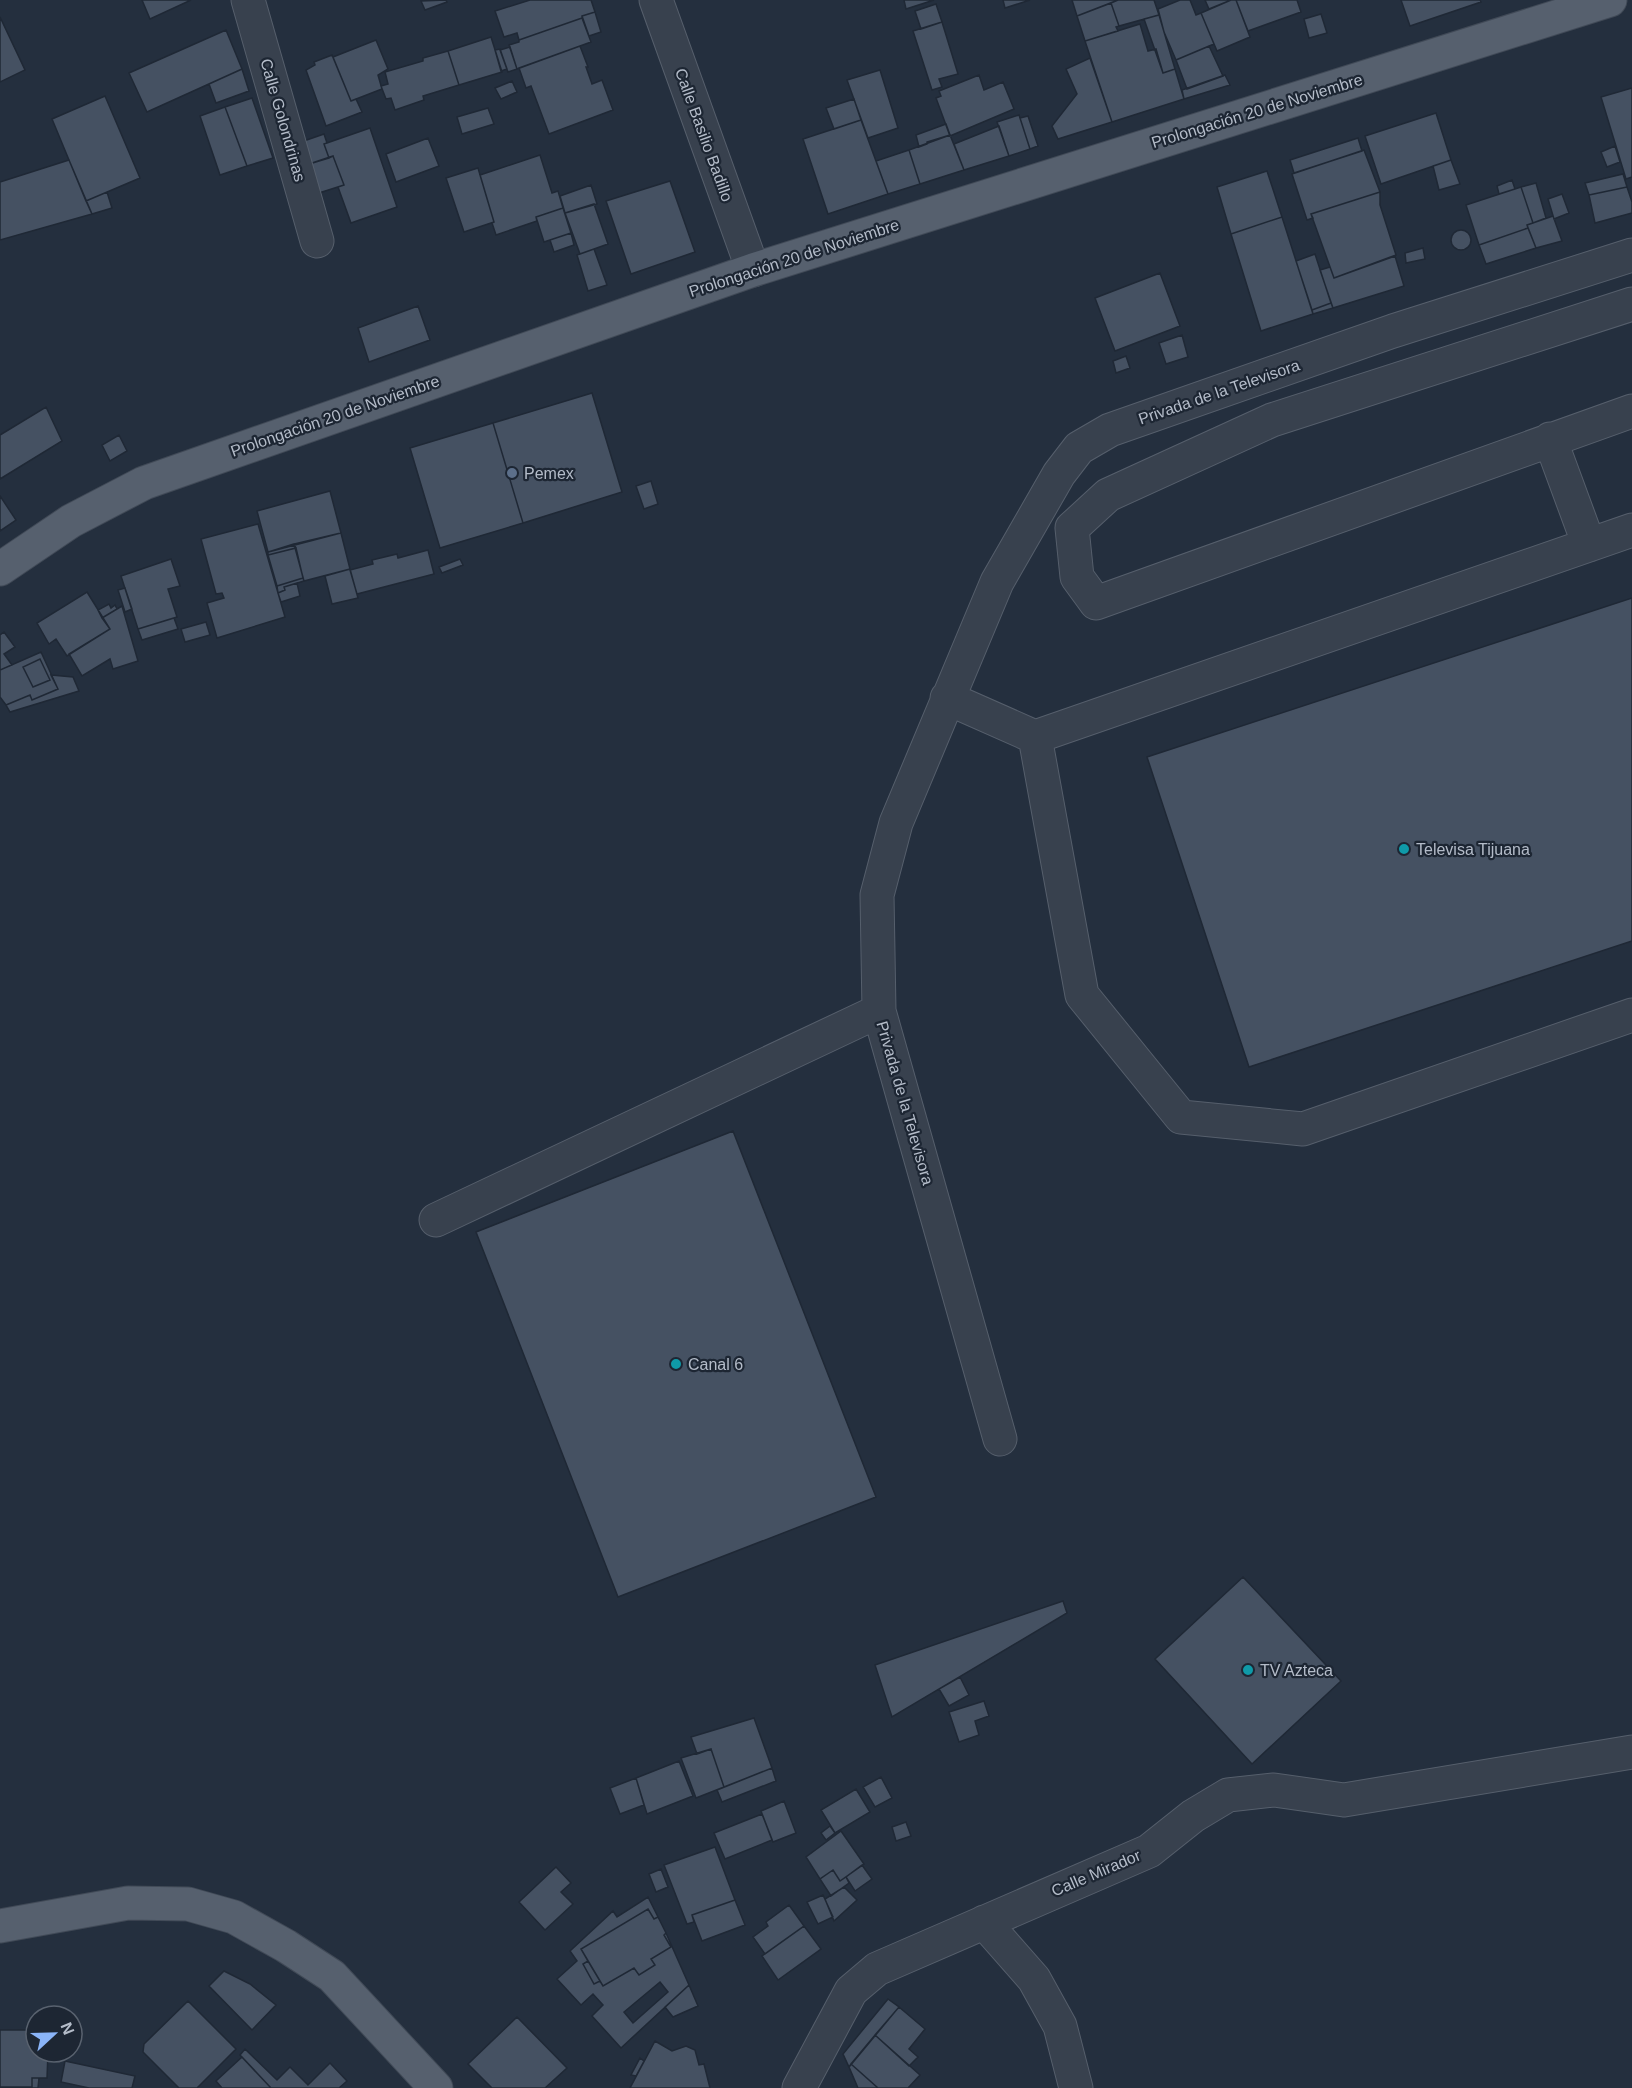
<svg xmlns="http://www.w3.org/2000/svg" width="1632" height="2088" font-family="Arial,sans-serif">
<rect width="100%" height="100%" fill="#242f3e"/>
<path fill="#455162" stroke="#1f2835" stroke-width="1.5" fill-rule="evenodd" d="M 142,0 L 191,0 L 150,19 Z
M 446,0 L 447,2 L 425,10 L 421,1 Z
M 530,0 L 591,0 L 595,12 L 582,16 L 582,18 L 519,40 L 517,33 L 504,37 L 495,11 Z
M 904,0 L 934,0 L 906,9 Z
M 1003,0 L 1030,0 L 1005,8 Z
M 1072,0 L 1118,0 L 1077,16 Z
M 1118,0 L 1154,0 L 1159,15 L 1119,26 L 1111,3 Z
M 1180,0 L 1190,0 L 1196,15 L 1201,13 L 1214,44 L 1176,60 L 1164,32 L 1158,9 Z
M 1205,0 L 1231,0 L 1209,9 Z
M 1231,0 L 1236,0 L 1250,37 L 1217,51 L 1201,13 Z
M 1236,0 L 1297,0 L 1301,12 L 1248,31 Z
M 1401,0 L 1480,0 L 1481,2 L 1410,26 Z
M 1111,3 L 1119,26 L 1116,27 L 1118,31 L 1085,41 L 1077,16 Z
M 936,4 L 942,22 L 921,29 L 915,11 Z
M 595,12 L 601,32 L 589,36 L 582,16 Z
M 1321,14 L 1327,33 L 1309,38 L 1304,19 Z
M 1159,15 L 1175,69 L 1163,73 L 1144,19 Z
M 0,17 L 25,70 L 0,82 Z
M 582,18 L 591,42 L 517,69 L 509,45 L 519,42 L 519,40 Z
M 942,22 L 958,74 L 939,79 L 942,87 L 932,90 L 913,31 Z
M 1140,24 L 1148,51 L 1156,49 L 1163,73 L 1175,69 L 1184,99 L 1112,122 L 1085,41 Z
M 226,30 L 242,69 L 147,112 L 129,73 Z
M 491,37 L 502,72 L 459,85 L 448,51 Z
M 376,40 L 388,69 L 378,75 L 382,89 L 351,101 L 333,57 Z
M 580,46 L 588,67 L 586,67 L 592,84 L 602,80 L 613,110 L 549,134 L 531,86 L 526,88 L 519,68 Z
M 1209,46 L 1223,76 L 1187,89 L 1176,60 Z
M 510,47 L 517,69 L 508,72 L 500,50 Z
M 500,49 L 507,69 L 501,71 L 495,50 Z
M 448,51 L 459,85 L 423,96 L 424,100 L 395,110 L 391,98 L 386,99 L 381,86 L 388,84 L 385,72 L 423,61 L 423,58 Z
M 332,55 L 351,101 L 356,99 L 362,112 L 326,126 L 306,70 L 315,65 L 314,62 Z
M 1090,58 L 1112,122 L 1058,139 L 1052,126 L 1077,94 L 1066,69 Z
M 242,69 L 249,91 L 216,103 L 209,84 Z
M 880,70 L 898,128 L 868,138 L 847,80 Z
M 979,75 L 984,90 L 1003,82 L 1014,109 L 950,136 L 936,98 L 941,96 L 939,91 Z
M 1225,75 L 1230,85 L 1184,99 L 1182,90 Z
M 512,81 L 517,92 L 501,99 L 495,88 Z
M 1632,88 L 1632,177 L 1626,179 L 1601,97 Z
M 105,96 L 140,178 L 86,201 L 52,119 Z
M 252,98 L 273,158 L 247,166 L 225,107 Z
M 854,99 L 861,120 L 834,129 L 826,108 Z
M 225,107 L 247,166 L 220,175 L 200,116 Z
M 488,108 L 494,124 L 462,134 L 457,117 Z
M 1436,113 L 1451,160 L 1381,184 L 1365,136 Z
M 1019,115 L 1030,149 L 1009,156 L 997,122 Z
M 1028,116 L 1038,146 L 1030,149 L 1020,118 Z
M 861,120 L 888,194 L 828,214 L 803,139 Z
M 946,124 L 950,135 L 927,142 L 927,144 L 919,147 L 916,135 Z
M 999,126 L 1009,156 L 964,170 L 954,144 Z
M 370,128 L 397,207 L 351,223 L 338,187 L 344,185 L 333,156 L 329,158 L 324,144 Z
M 324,134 L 327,143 L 324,144 L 329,158 L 309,164 L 298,143 Z
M 950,135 L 964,170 L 920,184 L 909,150 Z
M 428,138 L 439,166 L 396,182 L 386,154 Z
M 1358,138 L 1362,151 L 1294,173 L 1290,160 Z
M 1615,146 L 1620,162 L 1607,167 L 1601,152 Z
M 909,150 L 920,184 L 888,194 L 876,161 Z
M 1364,150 L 1380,192 L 1311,214 L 1313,218 L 1307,220 L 1292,174 Z
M 540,155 L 552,193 L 558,191 L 563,208 L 536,217 L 537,221 L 496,235 L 492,223 L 494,222 L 480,175 Z
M 333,156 L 344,185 L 319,193 L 309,164 Z
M 69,160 L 92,214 L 0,240 L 0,182 Z
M 1451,160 L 1460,184 L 1439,190 L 1433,166 Z
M 478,168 L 494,222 L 464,232 L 446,178 Z
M 1267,171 L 1282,217 L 1231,234 L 1217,187 Z
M 1623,174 L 1627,187 L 1589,195 L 1585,183 Z
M 1512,180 L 1515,189 L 1499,194 L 1497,186 Z
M 670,181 L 695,252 L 631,274 L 606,201 Z
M 1536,183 L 1546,218 L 1533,223 L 1521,187 Z
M 591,185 L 597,204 L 565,213 L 560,196 Z
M 1521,187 L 1533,223 L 1527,225 L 1528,228 L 1479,245 L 1466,205 Z
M 1627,187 L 1632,202 L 1632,213 L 1595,223 L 1589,195 Z
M 107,192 L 112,208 L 92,214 L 86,201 Z
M 1380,192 L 1380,205 L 1396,255 L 1334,278 L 1311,214 Z
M 1562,194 L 1569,213 L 1554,219 L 1548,199 Z
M 594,204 L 608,244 L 580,254 L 565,213 Z
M 563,208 L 571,233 L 544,242 L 536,217 Z
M 1553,216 L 1562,241 L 1536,248 L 1527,225 Z
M 1282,217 L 1313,314 L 1261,331 L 1231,234 Z
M 1528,228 L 1536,248 L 1486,264 L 1479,245 Z
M1451 240a10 10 0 1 1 20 0a10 10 0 1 1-20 0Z
M 571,233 L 574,245 L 554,252 L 550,240 Z
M 1423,248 L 1425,259 L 1406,263 L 1405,253 Z
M 594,249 L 607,285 L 588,291 L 577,255 Z
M 1315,254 L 1331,303 L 1312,310 L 1296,261 Z
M 1395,256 L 1404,286 L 1333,308 L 1320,270 L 1330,267 L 1334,278 Z
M 1160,273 L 1180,326 L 1115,351 L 1095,298 Z
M 1331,303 L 1333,308 L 1313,314 L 1312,310 Z
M 418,306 L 430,340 L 369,362 L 358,328 Z
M 1182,335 L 1188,357 L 1166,364 L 1159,343 Z
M 1126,356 L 1130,368 L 1116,373 L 1113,361 Z
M 592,393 L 622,492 L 523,523 L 493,423 Z
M 46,407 L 62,441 L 0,479 L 0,435 Z
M 493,423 L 523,523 L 440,548 L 410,448 Z
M 119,435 L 127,451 L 110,461 L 102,445 Z
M 651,481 L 658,504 L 644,509 L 636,486 Z
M 330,491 L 341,533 L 268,552 L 257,511 Z
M 0,496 L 16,520 L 0,531 Z
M 258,524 L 285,617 L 217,638 L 207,603 L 224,598 L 222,593 L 216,594 L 201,539 Z
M 341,533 L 350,569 L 304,581 L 294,544 Z
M 294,544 L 296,548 L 268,555 L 268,552 Z
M 296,548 L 303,578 L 277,586 L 268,555 Z
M 428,550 L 434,574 L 357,594 L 350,570 L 373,564 L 372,560 L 397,554 L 398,558 Z
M 171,559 L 180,586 L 168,589 L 177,617 L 138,629 L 121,576 Z
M 460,559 L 463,565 L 442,573 L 439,567 Z
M 350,569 L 358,598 L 332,604 L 325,576 Z
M 303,578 L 304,581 L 284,587 L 285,590 L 278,593 L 277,586 Z
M 297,583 L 300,596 L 281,602 L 278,593 L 285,590 L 284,587 Z
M 125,588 L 132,609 L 125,612 L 118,590 Z
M 87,592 L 110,629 L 67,656 L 56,639 L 49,644 L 37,623 Z
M 1632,598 L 1632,941 L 1249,1067 L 1147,757 Z
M 109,604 L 111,608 L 115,605 L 117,609 L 102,618 L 98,610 Z
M 122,606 L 138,661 L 113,669 L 110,659 L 82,676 L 69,654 L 110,629 L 102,618 Z
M 174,618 L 178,629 L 142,640 L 138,629 Z
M 206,622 L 210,635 L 185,642 L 181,629 Z
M 4,632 L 15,647 L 4,654 L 12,665 L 0,670 L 0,635 Z
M 41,652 L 58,689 L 32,700 L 30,695 L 6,705 L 0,697 L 0,670 ZM 40,659 L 50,680 L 33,687 L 23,667 Z
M 40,659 L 50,680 L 33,687 L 23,667 Z
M 51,675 L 73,677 L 79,691 L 10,712 L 6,705 L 30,695 L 32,700 L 58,689 Z
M 733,1131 L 876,1497 L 618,1597 L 476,1232 Z
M 1243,1577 L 1341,1681 L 1252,1764 L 1155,1659 Z
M 1063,1601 L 1067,1613 L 892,1717 L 875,1665 Z
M 960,1677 L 969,1695 L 949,1706 L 939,1689 Z
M 984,1701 L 989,1716 L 975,1721 L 979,1735 L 959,1742 L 949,1712 Z
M 754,1718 L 772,1768 L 724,1787 L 711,1749 L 697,1754 L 691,1737 Z
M 711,1749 L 724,1787 L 696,1798 L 681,1758 Z
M 679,1761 L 693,1796 L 647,1814 L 636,1778 Z
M 772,1768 L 776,1781 L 722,1802 L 717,1790 Z
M 881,1777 L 892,1798 L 875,1807 L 863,1787 Z
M 636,1778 L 644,1805 L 620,1814 L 610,1788 Z
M 856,1789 L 870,1812 L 835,1833 L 821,1810 Z
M 784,1801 L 796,1833 L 773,1842 L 761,1811 Z
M 762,1814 L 772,1840 L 725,1859 L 714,1833 Z
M 906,1822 L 911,1836 L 896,1841 L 892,1827 Z
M 830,1826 L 835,1833 L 826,1840 L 821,1833 Z
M 841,1831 L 864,1864 L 840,1881 L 833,1870 L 820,1879 L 806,1857 Z
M 715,1847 L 735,1900 L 692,1915 L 694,1922 L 687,1924 L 664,1865 Z
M 862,1865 L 872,1879 L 855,1891 L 846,1877 Z
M 556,1867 L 571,1883 L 561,1892 L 573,1904 L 545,1930 L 519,1902 Z
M 661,1869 L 668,1887 L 656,1892 L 649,1874 Z
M 833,1870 L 840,1881 L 846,1877 L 849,1883 L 831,1896 L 820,1879 Z
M 844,1887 L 857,1900 L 834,1921 L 825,1899 Z
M 823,1895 L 833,1917 L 818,1924 L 807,1902 Z
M 648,1897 L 658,1917 L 654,1919 L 648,1909 L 581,1949 L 588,1961 L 583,1964 L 594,1984 L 600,1981 L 603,1986 L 634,1968 L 639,1975 L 655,1965 L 651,1959 L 671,1947 L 664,1935 L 666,1933 L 689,1985 L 621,2048 L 592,2016 L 603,2005 L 593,1994 L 581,2005 L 557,1979 L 577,1961 L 570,1951 L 613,1911 L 617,1917 ZM 660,1982 L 668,1992 L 633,2023 L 624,2012 Z
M 735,1900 L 745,1925 L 702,1941 L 692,1915 Z
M 789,1905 L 804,1926 L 765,1954 L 753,1937 L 768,1926 L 766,1922 Z
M 648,1909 L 654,1919 L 658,1917 L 666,1933 L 664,1935 L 671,1947 L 651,1959 L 655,1965 L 639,1975 L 634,1968 L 603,1986 L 581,1949 Z
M 804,1926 L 821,1949 L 778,1980 L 762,1956 Z
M 588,1961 L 600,1981 L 594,1984 L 583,1964 Z
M 224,1971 L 250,1984 L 276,2005 L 252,2030 L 209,1986 Z
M 689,1985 L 698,2006 L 673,2017 L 665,2007 Z
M 888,1999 L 899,2007 L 849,2067 L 843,2054 Z
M 188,2001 L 236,2049 L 197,2088 L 179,2088 L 143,2052 L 144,2044 Z
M 899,2007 L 925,2029 L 909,2049 L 918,2057 L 909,2066 L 875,2035 Z
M 517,2017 L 567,2068 L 545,2088 L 492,2088 L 468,2064 Z
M 0,2030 L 36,2030 L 36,2052 L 48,2052 L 47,2078 L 32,2078 L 32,2087 L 0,2087 Z
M 875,2035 L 920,2075 L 908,2088 L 878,2088 L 851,2064 Z
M 655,2041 L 672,2051 L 686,2046 L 695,2050 L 699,2065 L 704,2064 L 710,2088 L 630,2088 Z
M 245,2049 L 277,2080 L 290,2067 L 308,2085 L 330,2063 L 347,2081 L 339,2088 L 271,2088 L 240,2055 Z
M 242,2057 L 271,2088 L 222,2088 L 216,2081 Z
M 640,2058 L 644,2061 L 636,2076 L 631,2075 Z
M 65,2061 L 135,2076 L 132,2088 L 89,2088 L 61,2082 Z
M 851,2064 L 878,2088 L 858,2088 L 849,2067 Z
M 32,2078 L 39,2078 L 38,2088 L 0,2088 L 32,2087 Z"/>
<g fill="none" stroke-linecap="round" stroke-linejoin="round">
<defs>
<path id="minor" d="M 248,0 L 317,241
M 656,0 L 753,270
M 1632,304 L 1272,420 L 1108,495 L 1072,528 L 1077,577 L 1096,603 L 1632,411
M 1550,439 L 1589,545
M 947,698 L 1035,737 L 1632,530
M 1035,737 L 1082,995 L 1181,1117 L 1303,1129 L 1632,1015
M 436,1220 L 879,1011
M 1000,1439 L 879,1011 L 877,895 L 896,823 L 997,582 L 1059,474 L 1079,448 L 1110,430 L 1393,331 L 1632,255
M 984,1922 L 1034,1979 L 1060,2026 L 1076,2088
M 799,2088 L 851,1991 L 877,1969 L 1149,1851 L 1193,1816 L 1228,1795 L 1274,1790 L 1344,1800 L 1632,1752"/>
<path id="major" d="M 0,569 L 71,521 L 144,483 L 753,270 L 1610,0
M 0,1926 L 128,1903 L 188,1904 L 234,1917 L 286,1946 L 332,1976 L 436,2088"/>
</defs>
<use href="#minor" stroke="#565f6c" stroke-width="35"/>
<use href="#major" stroke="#414a57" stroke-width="35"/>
<use href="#minor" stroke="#38414e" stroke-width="33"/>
<use href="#major" stroke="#56606e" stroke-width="33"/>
</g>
<circle fill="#5c6f8a" stroke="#1d2633" stroke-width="2" cx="512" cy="473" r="6"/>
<g fill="#0f9aa8" stroke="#1d2633" stroke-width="2">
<circle cx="1404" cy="849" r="6"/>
<circle cx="676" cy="1364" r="6"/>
<circle cx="1248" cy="1670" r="6"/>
</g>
<g text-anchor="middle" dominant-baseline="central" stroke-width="4.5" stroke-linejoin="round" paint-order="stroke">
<g font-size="16" fill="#b4bcc9" stroke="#1d2633">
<text transform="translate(1257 111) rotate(-17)">Prolongación 20 de Noviembre</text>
<text transform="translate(283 120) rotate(74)">Calle Golondrinas</text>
<text transform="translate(704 135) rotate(70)">Calle Basilio Badillo</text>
<text transform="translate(794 258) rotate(-18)">Prolongación 20 de Noviembre</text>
<text transform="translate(1219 392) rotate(-19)">Privada de la Televisora</text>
<text transform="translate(335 416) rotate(-19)">Prolongación 20 de Noviembre</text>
<text transform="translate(905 1103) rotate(74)">Privada de la Televisora</text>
<text transform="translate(1096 1873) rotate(-23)">Calle Mirador</text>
</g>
<g font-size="16" fill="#b4bcc9" stroke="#1d2633" text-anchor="start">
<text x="524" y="473">Pemex</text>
<text x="1416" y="849">Televisa Tijuana</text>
<text x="688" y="1364">Canal 6</text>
<text x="1260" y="1670">TV Azteca</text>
</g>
</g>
<g transform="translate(54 2034) rotate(68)"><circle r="28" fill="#1d2633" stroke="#59626f" stroke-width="1.5"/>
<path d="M0-4.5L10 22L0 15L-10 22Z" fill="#8ab4f8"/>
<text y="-9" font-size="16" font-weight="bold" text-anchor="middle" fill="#b4bcc9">N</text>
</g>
</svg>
